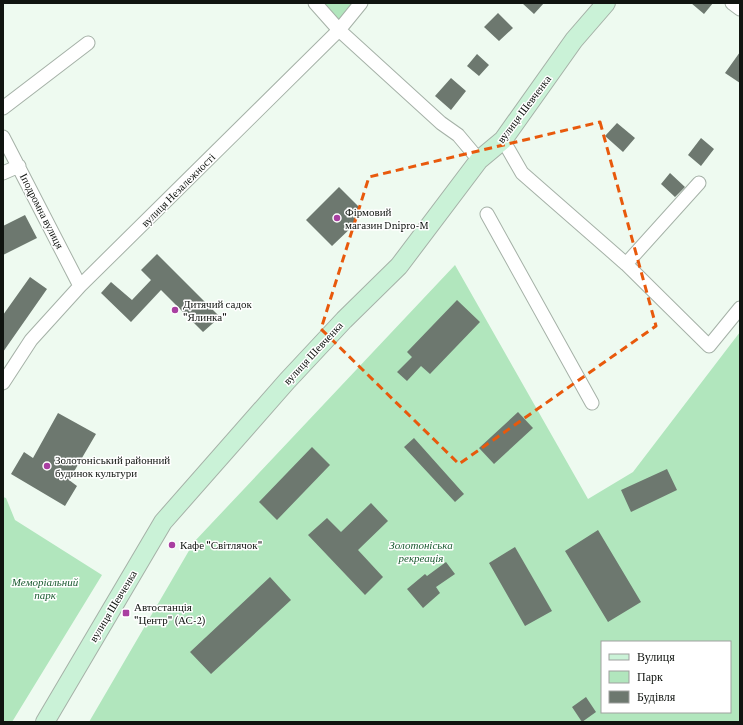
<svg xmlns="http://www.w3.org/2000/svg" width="743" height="725" font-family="'Crimson Pro',serif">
<rect width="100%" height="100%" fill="#eefaf0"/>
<path fill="#b1e6bd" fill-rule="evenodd" d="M 315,3 L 361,3 L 339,30 Z
M 455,265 L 588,499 L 633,472 L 740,332 L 740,722 L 89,722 L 194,542 ZM 602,642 L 730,642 L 730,712 L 602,712 Z
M 3,497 L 6,498 L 15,520 L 102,575 L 12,722 L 3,722 Z"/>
<path fill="#6d786f" d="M 522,3 L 544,3 L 534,14 Z
M 691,3 L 713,3 L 704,14 Z
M 498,13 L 513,28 L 499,41 L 484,27 Z
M 740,52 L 740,83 L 725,73 Z
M 477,54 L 489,65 L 479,76 L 467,66 Z
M 451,78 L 466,91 L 451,110 L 435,96 Z
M 617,123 L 635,138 L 623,152 L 605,136 Z
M 701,138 L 714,149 L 701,166 L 688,155 Z
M 670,173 L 685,187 L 675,197 L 661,184 Z
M 339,187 L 359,207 L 355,224 L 332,246 L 306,220 Z
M 25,215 L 37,238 L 3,255 L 3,226 Z
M 157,254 L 220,317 L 203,332 L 161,290 L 131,322 L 101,293 L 111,282 L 132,300 L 151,280 L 141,270 Z
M 30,277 L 47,289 L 3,352 L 3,315 Z
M 457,300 L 480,322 L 430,374 L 421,366 L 407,381 L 397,372 L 412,357 L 407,352 Z
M 518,412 L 533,428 L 494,464 L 479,448 Z
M 58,413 L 96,434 L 69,480 L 77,486 L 65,506 L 11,474 L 24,452 L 33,458 Z
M 414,438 L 464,494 L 455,502 L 404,447 Z
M 312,447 L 330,465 L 277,520 L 259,502 Z
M 667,469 L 677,490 L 631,512 L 621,490 Z
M 371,503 L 388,521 L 358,550 L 383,577 L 365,595 L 308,535 L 327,518 L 341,532 Z
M 598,530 L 641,602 L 608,622 L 565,551 Z
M 515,547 L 552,611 L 525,626 L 489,563 Z
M 446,562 L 455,574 L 436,587 L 440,593 L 423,608 L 407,589 L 425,574 L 427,576 Z
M 270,577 L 291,600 L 211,674 L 190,652 Z
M 586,697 L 596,712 L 582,722 L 572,707 Z"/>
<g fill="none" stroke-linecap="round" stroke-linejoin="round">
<defs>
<path id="minor" d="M 315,3 L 339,30 L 441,123 L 458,135 L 479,160
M 732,3 L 740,9
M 3,108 L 88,43
M 3,137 L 80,286
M 503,140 L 522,173 L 626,264 L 709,346 L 740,308
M 3,173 L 19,166
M 487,214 L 592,403
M 626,264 L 699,183
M 3,383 L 31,340 L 80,286 L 339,30 L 361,3"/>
<path id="secondary" d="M 45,722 L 163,522 L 287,381 L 344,320 L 399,266 L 479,160 L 503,140 L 574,40 L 606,3"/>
</defs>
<use href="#minor" stroke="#a5b1a7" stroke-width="15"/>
<use href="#secondary" stroke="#a5b1a7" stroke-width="20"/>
<use href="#minor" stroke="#fff" stroke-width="13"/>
<use href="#secondary" stroke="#caf2d7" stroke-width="18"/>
</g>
<path fill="none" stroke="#e8590c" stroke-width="3" stroke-dasharray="8 5" stroke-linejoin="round" d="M 600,122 L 656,326 L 459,464 L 321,329 L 369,177 Z"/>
<g fill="#a93fa1" stroke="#fff" stroke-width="1.5">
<circle cx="337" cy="218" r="4"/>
<circle cx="175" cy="310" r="4"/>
<circle cx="47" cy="466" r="4"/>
<circle cx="172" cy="545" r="4"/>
<rect x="122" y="609" width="8" height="8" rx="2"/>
</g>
<g text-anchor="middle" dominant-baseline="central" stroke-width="3" stroke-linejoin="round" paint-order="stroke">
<g font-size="11" fill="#101410" stroke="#fff">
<text transform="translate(524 109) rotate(-53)">вулиця Шевченка</text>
<text transform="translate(178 190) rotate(-45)">вулиця Незалежності</text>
<text transform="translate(42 211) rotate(63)">Іподромна вулиця</text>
<text transform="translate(313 353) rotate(-47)">вулиця Шевченка</text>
<text transform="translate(113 606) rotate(-59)">вулиця Шевченка</text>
</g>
<g font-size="11" fill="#101410" stroke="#fff" text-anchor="start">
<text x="345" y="212">Фірмовий<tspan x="345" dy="13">магазин Dnipro-M</tspan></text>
<text x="183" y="304">Дитячий садок<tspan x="183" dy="13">"Ялинка"</tspan></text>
<text x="55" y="460">Золотоніський районний<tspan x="55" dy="13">будинок культури</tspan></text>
<text x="180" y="545">Кафе "Світлячок"</text>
<text x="134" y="607">Автостанція<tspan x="134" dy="13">"Центр" (АС-2)</tspan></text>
</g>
<g font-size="11" font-style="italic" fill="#1a5a30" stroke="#fff">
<text x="421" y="545">Золотоніська<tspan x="421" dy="13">рекреація</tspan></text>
<text x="45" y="582">Меморіальний<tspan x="45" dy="13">парк</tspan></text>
</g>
</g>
<rect width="743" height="725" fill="none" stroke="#101410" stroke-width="8"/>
<rect x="601" y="641" width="130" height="72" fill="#ffffff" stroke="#9fa19f"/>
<rect x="609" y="654" width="20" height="6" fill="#caf2d7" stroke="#9fa19f"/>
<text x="637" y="661" font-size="12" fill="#101410">Вулиця</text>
<rect x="609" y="671" width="20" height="12" fill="#b1e6bd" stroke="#9fa19f"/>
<text x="637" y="681" font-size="12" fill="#101410">Парк</text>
<rect x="609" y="691" width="20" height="12" fill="#6d786f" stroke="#9fa19f"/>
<text x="637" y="701" font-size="12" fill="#101410">Будівля</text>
</svg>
